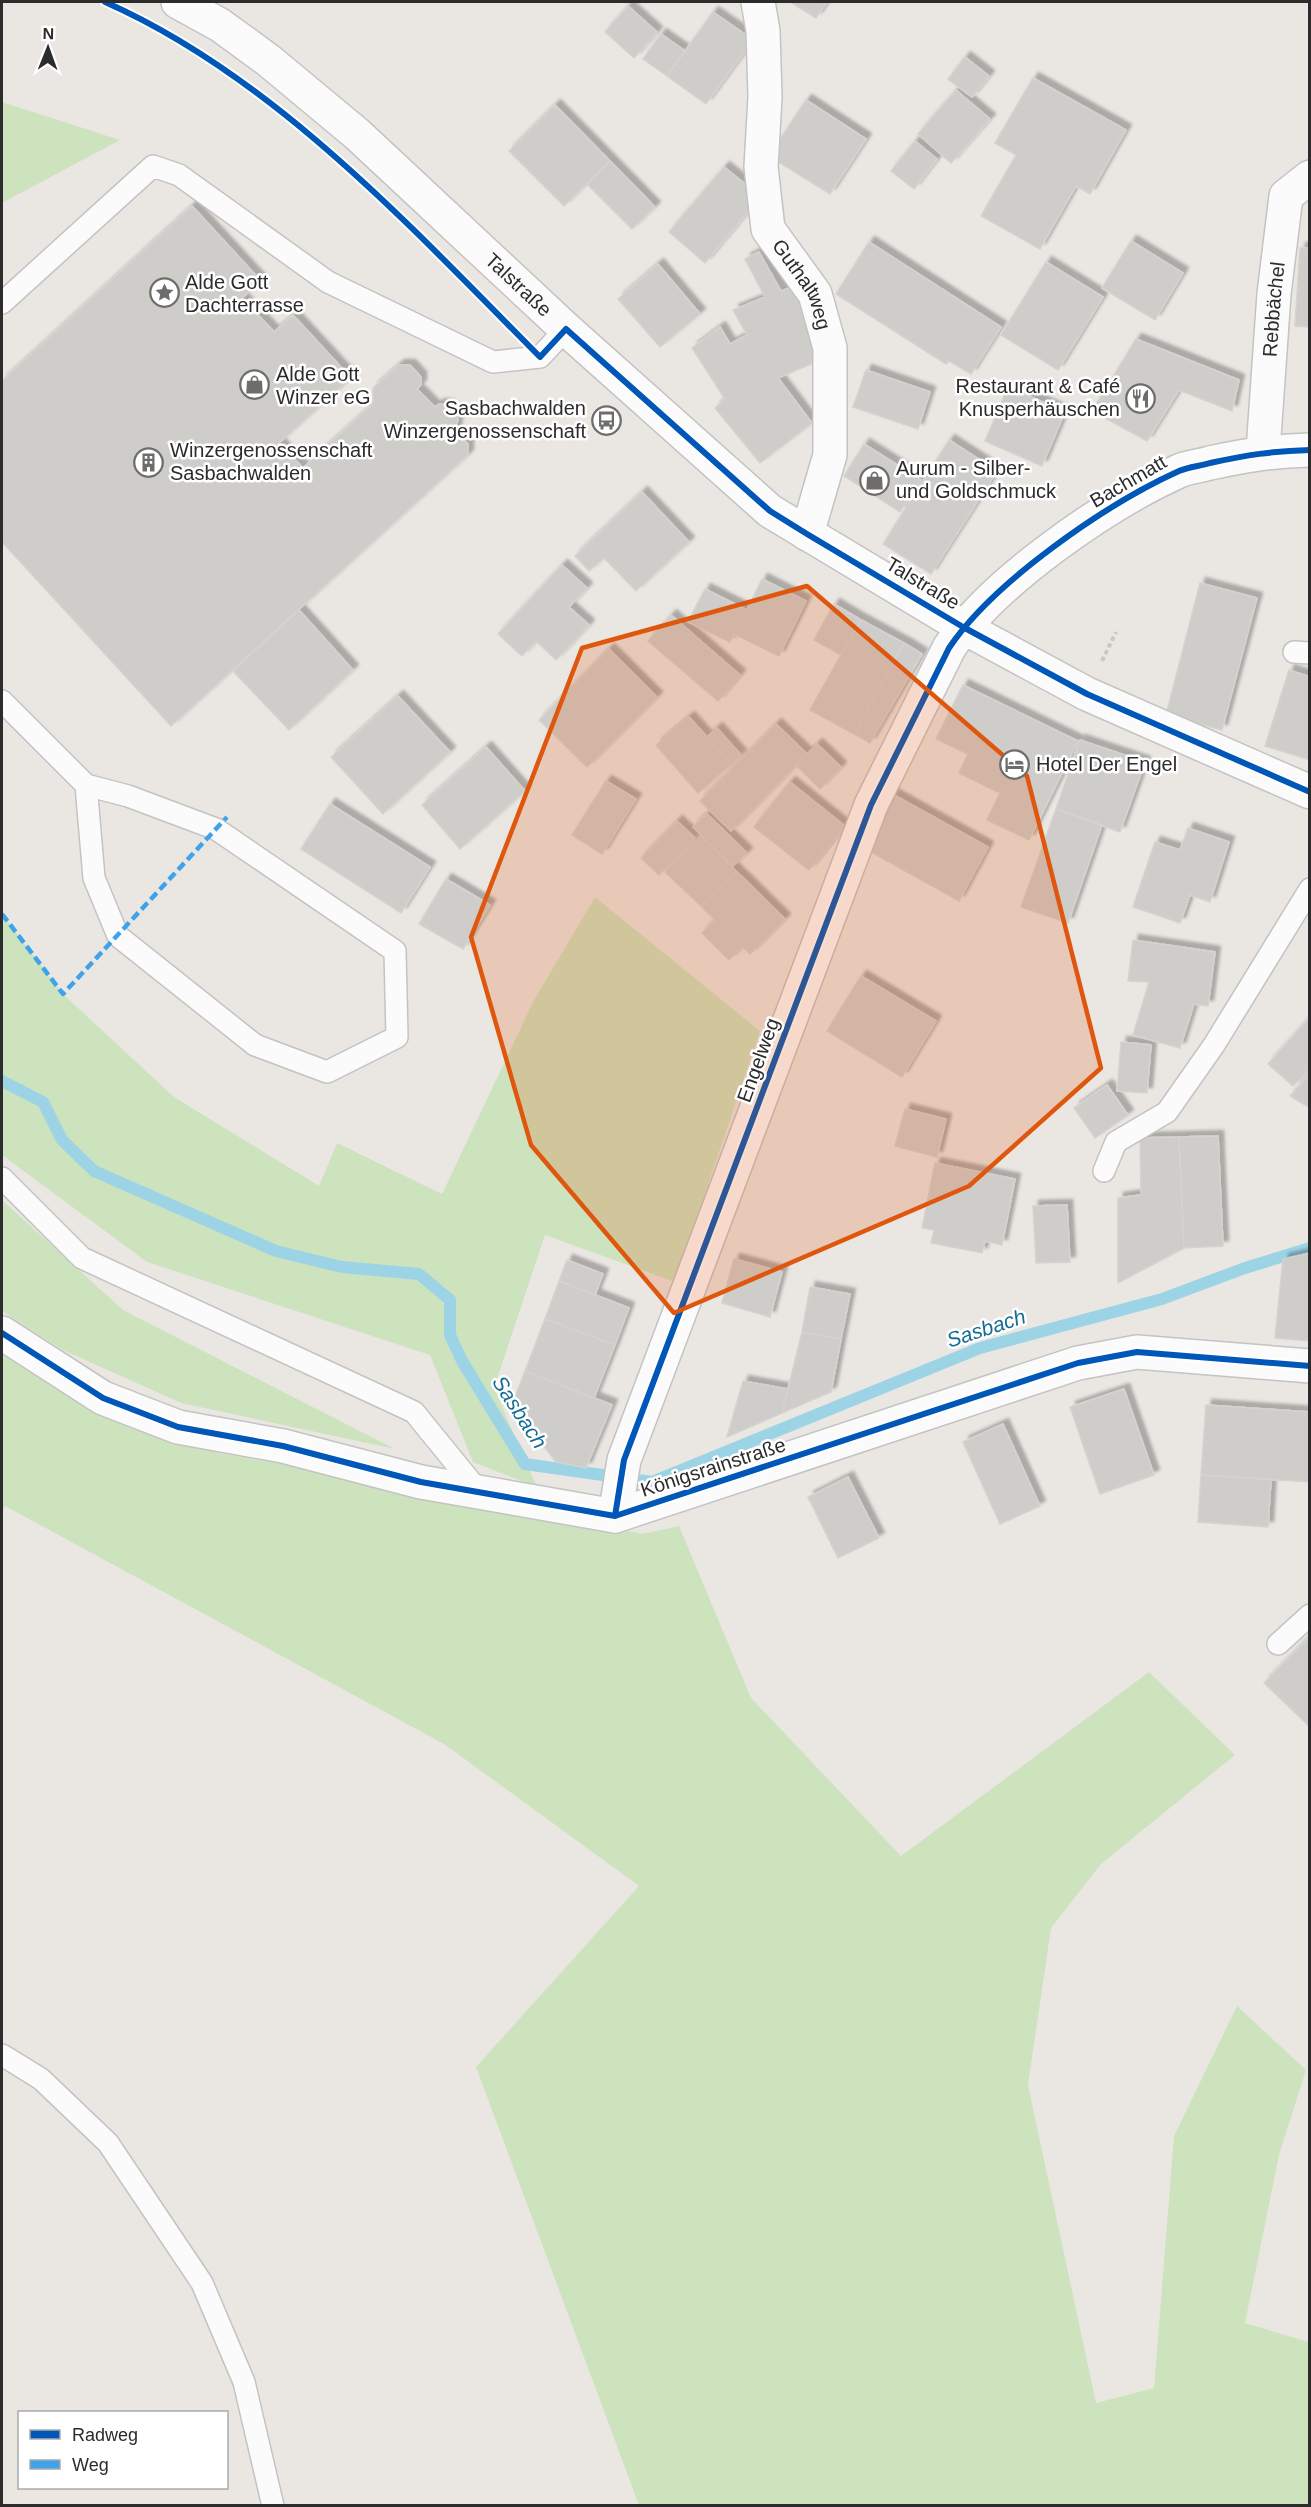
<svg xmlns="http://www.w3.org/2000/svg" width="1311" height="2507" font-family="Helvetica,sans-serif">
<defs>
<filter id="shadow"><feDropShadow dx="5.5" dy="-5.5" stdDeviation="1.5" flood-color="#0004"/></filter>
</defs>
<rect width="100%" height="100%" fill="#eae7e3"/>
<path fill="#cde3be" d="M 2,102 L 120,140 L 2,203 Z
M 595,897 L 760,1031 L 675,1282 L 545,1235 L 494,1388 L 537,1487 L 473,1462 L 430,1355 L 147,1262 L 2,1155 L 2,914 L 63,994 L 174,1097 L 319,1186 L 337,1143 L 442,1194 L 533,1002 Z
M 2,1200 L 123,1310 L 395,1449 L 181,1403 L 63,1350 L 2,1311 Z
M 2,1354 L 109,1417 L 218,1453 L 547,1511 L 642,1534 L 679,1526 L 751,1698 L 901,1856 L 1149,1672 L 1235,1755 L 1101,1864 L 1051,1928 L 1028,2085 L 1096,2403 L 1154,2388 L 1174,2136 L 1237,2006 L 1306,2070 L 1279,2155 L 1245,2323 L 1309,2342 L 1309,2505 L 639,2505 L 476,2067 L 639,1886 L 444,1744 L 5,1506 L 2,1512 Z"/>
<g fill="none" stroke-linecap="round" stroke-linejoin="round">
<path stroke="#9cd4e6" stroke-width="12" d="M 2,1081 L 43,1102 L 62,1140 L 94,1171 L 276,1251 L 342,1267 L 419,1274 L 450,1300 L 450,1335 L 462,1361 L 525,1464 L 652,1482 L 980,1348 L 1162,1299 L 1245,1268 L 1310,1248"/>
</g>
<path fill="#cfcdca" stroke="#d5d2cf" stroke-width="1.5" filter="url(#shadow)" d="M 790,2 L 827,2 L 816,18 Z
M 628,6 L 657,32 L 634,58 L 605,32 Z
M 713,12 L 753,40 L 706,104 L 667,76 Z
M 661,34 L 685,51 L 667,76 L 643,59 Z
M 965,57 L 989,76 L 972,97 L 948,79 Z
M 1033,78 L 1126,130 L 1090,194 L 1076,186 L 1040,249 L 981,216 L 1016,155 L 995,143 Z
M 956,90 L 990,119 L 951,163 L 918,134 Z
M 806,100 L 866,139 L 830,194 L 769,156 Z
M 555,105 L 610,161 L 564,206 L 509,151 Z
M 915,141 L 937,159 L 914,189 L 891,171 Z
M 610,161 L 655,207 L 632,229 L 587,184 Z
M 724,167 L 751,189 L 755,203 L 705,263 L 669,232 Z
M 192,206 L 261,281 L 242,298 L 274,332 L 293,315 L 351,378 L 279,443 L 303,468 L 373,404 L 373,388 L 399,365 L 410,365 L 421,377 L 421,385 L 417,389 L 435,407 L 439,404 L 448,405 L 458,417 L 456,431 L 468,444 L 468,455 L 171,726 L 2,542 L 2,381 Z
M 1131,241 L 1183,273 L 1155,320 L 1102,288 Z
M 869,242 L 1001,327 L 971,374 L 949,361 L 946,364 L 836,294 Z
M 1300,248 L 1310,248 L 1310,327 L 1295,326 Z
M 759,252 L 781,291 L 795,286 L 825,358 L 778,378 L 812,423 L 760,463 L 715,408 L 725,399 L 692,348 L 720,327 L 730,344 L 747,335 L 733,310 L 765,297 L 745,259 Z
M 1046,262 L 1103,297 L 1058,370 L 1001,335 Z
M 658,264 L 700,314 L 660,347 L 618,299 Z
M 1136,339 L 1239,380 L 1232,411 L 1179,390 L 1147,441 L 1092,411 Z
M 866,370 L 930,392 L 918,429 L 853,407 Z
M 1008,387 L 1065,412 L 1042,466 L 985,441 Z
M 949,440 L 997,471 L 931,574 L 883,544 Z
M 864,444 L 921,480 L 900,512 L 844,476 Z
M 642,492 L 689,542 L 636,591 L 604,558 L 589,571 L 575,556 Z
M 562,565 L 587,588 L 569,607 L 589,625 L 556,660 L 536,641 L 522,656 L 498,634 Z
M 762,579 L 806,601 L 779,656 L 734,634 L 730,642 L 688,622 L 705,589 L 747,610 Z
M 1200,583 L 1257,598 L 1222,730 L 1166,715 Z
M 834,604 L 861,620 L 841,655 L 814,640 Z
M 299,610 L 353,670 L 289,730 L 233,671 Z
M 671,615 L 740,675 L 718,701 L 648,641 Z
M 861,620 L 904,643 L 854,734 L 810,710 Z
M 904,643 L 922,654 L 870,743 L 854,734 Z
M 609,649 L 657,697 L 587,767 L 539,720 Z
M 1289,670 L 1310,677 L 1310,760 L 1265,746 Z
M 963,685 L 1078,741 L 1029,840 L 987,820 L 1000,793 L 959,773 L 968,754 L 936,739 Z
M 398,696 L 450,752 L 383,814 L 331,757 Z
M 689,717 L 731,764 L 698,793 L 656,745 Z
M 776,724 L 807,754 L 752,810 L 721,780 Z
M 717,728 L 741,755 L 731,764 L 707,737 Z
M 1080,740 L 1145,762 L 1120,832 L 1056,809 Z
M 817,744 L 841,767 L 820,789 L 796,765 Z
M 486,747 L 525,791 L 460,849 L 422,805 Z
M 721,780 L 752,810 L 731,831 L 700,801 Z
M 606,781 L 636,799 L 602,854 L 572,835 Z
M 790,782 L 845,826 L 809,870 L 754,827 Z
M 892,794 L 988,847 L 959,901 L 862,847 Z
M 330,804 L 430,867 L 401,913 L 301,849 Z
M 1056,809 L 1102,825 L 1068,923 L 1021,907 Z
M 707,814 L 747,853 L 733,866 L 693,827 Z
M 677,821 L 695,838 L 659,875 L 641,858 Z
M 1188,828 L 1229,842 L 1210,902 L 1190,895 L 1180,923 L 1133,907 L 1155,842 L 1180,850 Z
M 701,836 L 736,871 L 701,906 L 665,872 Z
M 736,871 L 785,919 L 750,954 L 742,947 L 729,960 L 702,933 L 715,920 L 701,906 Z
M 446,879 L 490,905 L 463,949 L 419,924 Z
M 1133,940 L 1215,952 L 1208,1006 L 1194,1004 L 1180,1048 L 1133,1035 L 1149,982 L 1128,981 Z
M 861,976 L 936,1021 L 902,1077 L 827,1031 Z
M 1310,1017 L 1310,1068 L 1293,1086 L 1268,1064 Z
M 1121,1042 L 1151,1045 L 1147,1093 L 1117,1091 Z
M 1310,1073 L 1310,1108 L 1290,1096 Z
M 1107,1085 L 1128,1115 L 1095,1138 L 1074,1108 Z
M 905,1109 L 946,1119 L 937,1157 L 895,1146 Z
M 1218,1136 L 1223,1246 L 1184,1248 L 1179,1137 Z
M 1179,1137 L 1184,1248 L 1118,1283 L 1118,1198 L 1141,1195 L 1140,1138 Z
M 935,1163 L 1015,1179 L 1002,1245 L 985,1241 L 982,1253 L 931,1243 L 934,1230 L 922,1228 Z
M 1067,1205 L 1070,1262 L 1036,1263 L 1033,1206 Z
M 1310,1253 L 1310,1341 L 1275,1338 L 1283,1259 Z
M 734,1259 L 782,1272 L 770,1317 L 722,1303 Z
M 567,1260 L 603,1274 L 595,1295 L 559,1281 Z
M 559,1281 L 629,1308 L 615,1345 L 545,1319 Z
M 810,1287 L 850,1294 L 841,1339 L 802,1332 Z
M 545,1319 L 615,1345 L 594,1398 L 525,1371 Z
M 802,1332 L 841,1339 L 831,1392 L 782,1413 Z
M 525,1371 L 612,1405 L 586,1468 L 556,1462 L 512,1405 Z
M 743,1381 L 788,1389 L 782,1413 L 727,1437 Z
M 1124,1389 L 1154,1475 L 1100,1494 L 1070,1407 Z
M 1206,1405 L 1310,1412 L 1310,1482 L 1201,1475 Z
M 1003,1424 L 1040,1506 L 1000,1524 L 963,1442 Z
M 1201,1475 L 1271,1479 L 1268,1527 L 1198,1522 Z
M 848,1477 L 879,1538 L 838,1558 L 808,1497 Z
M 1310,1636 L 1310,1727 L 1264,1683 Z"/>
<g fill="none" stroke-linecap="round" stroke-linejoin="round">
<defs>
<path id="lane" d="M 2,303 L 153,166 L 179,175 L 328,282 L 493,362 L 540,357 L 566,329
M 1294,652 L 1310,653
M 2,701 L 86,785 L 128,796 L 216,829 L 395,951 L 397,1037 L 327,1072 L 255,1045 L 118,936 L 94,878 L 86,785
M 1104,1171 L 1116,1142 L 1167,1112 L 1214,1045 L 1310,889
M 2,1178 L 82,1258 L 414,1412 L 480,1493
M 1278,1644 L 1310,1615
M 2,2055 L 41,2079 L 108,2143 L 202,2283 L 244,2382 L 273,2506"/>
<g id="street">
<path id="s1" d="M 758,2 L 763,31 L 765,97 L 761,167 L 768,229 L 815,294 L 830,348 L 830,455 L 807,534"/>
<path id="s2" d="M 1263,451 L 1274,294 L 1286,196 L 1310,177"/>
<path d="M 2,1333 L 103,1398 L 178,1427 L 283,1446 L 421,1482 L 615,1516 L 1078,1363 L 1137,1352 L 1310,1366"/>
<path d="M 615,1516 L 624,1460 L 871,805 L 949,648 C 993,582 1106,504 1179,471 C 1188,467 1200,466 1210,463 C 1247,455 1272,451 1310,450"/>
</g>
<g id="secondary">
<path id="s3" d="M 178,2 L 220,25 L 268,60 L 357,134 L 566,329 L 770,511 L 963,627 L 1087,694 L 1310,792"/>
</g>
</defs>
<use href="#lane" stroke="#c4c3c3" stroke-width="24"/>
<use href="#street" stroke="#c4c3c3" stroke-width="36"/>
<use href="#secondary" stroke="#c4c3c3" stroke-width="36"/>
<path stroke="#c8c8c7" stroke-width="4" stroke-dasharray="4.5 3" stroke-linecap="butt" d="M 105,2 L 145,19
M 1102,661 L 1116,632"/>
<use href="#lane" stroke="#fcfbfb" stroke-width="21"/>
<use href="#street" stroke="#fcfbfb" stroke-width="33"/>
<use href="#secondary" stroke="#fcfbfb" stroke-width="33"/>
<path stroke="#3ea3eb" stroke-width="4.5" stroke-dasharray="9 4.5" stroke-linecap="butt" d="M 2,914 L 63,994 L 227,817"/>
<defs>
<path id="cycleway" d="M 105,2 C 273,76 412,228 540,357 L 566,329 L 770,511 L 807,534 L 963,627 L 1087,694 L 1310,792
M 2,1333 L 103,1398 L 178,1427 L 283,1446 L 421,1482 L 615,1516 L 1078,1363 L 1137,1352 L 1310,1366
M 615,1516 L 624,1460 L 871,805 L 949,648 C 993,582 1106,504 1179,471 C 1188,467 1200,466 1210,463 C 1247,455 1272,451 1310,450"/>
</defs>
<use href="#cycleway" stroke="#fff" stroke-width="10"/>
<use href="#cycleway" stroke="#0057b8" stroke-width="6"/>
</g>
<path fill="#df570e" fill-opacity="0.2" stroke="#df570e" stroke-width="4.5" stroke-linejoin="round" d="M 807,586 L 1027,776 L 1101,1068 L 969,1186 L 674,1313 L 531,1145 L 471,937 L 582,648 Z"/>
<defs>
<symbol id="sight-ring" viewBox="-11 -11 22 22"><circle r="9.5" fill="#fff" stroke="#6e6d6c" stroke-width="1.5"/><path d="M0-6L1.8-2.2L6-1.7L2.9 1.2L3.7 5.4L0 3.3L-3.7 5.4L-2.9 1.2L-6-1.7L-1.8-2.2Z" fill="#6e6d6c"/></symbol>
<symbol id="shop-ring" viewBox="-11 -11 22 22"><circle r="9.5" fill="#fff" stroke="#6e6d6c" stroke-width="1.5"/><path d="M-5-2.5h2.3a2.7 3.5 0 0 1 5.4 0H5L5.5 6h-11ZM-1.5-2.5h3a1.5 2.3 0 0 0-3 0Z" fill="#6e6d6c"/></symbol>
<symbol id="restaurant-ring" viewBox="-11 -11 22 22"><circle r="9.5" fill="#fff" stroke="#6e6d6c" stroke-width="1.5"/><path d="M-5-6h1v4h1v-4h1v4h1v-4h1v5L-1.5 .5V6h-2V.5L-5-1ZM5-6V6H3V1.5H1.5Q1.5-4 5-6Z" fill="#6e6d6c"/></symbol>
<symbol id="bus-ring" viewBox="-11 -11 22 22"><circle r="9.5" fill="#fff" stroke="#6e6d6c" stroke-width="1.5"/><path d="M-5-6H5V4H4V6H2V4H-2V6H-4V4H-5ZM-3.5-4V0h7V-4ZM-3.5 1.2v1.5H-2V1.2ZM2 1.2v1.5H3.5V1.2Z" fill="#6e6d6c"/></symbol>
<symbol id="building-ring" viewBox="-11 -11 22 22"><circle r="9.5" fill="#fff" stroke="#6e6d6c" stroke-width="1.5"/><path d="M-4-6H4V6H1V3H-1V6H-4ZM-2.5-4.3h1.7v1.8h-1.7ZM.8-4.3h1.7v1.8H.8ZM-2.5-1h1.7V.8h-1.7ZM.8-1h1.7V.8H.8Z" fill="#6e6d6c"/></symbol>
<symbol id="hotel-ring" viewBox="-11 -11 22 22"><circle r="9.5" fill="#fff" stroke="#6e6d6c" stroke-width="1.5"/><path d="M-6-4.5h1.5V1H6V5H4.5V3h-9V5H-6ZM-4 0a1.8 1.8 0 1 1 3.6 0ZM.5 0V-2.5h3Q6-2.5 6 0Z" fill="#6e6d6c"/></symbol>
</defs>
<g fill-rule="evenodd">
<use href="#sight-ring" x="148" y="276" width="33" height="33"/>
<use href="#shop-ring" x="238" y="368" width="33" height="33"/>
<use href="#restaurant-ring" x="1124" y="382" width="33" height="33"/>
<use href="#bus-ring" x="590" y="404" width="33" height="33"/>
<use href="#building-ring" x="132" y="446" width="33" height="33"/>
<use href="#shop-ring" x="858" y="464" width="33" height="33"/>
<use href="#hotel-ring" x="998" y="748" width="33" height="33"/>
</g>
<g text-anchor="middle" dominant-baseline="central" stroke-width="5" stroke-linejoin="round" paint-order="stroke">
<g font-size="20" fill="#2c2c2c" stroke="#fff" text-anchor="start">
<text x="185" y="282">Alde Gott<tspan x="185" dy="23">Dachterrasse</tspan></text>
<text x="276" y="374">Alde Gott<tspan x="276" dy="23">Winzer eG</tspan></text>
<text x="1120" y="386" text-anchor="end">Restaurant &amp; Café<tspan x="1120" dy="23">Knusperhäuschen</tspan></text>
<text x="586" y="408" text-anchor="end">Sasbachwalden<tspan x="586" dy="23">Winzergenossenschaft</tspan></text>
<text x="170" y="450">Winzergenossenschaft<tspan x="170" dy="23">Sasbachwalden</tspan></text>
<text x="896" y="468">Aurum - Silber-<tspan x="896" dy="23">und Goldschmuck</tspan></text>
<text x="1036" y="764">Hotel Der Engel</text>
</g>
<g font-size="20" fill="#2c2c2c" stroke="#fff">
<text stroke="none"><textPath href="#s3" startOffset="444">Talstraße</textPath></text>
<text stroke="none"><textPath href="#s1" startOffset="294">Guthaltweg</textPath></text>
<text stroke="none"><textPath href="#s2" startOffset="142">Rebbächel</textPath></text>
<text transform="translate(1128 481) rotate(-30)">Bachmatt</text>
<text transform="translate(923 583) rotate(31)">Talstraße</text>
<text transform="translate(758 1060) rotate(-70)">Engelweg</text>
<text transform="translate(713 1467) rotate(-18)">Königsrainstraße</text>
</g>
<g font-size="21" font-style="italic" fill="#166c96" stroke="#fff">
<text transform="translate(986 1328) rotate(-18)">Sasbach</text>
<text transform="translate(520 1412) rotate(57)">Sasbach</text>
</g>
</g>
<rect width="1311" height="2507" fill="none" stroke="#2c2c2c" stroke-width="6"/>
<rect x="18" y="2411" width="210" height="78" fill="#ffffff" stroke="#ababab" stroke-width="1.5"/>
<rect x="30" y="2430" width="30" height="9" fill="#0057b8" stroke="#ababab" stroke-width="1.5"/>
<text x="72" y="2441" font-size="18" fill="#2c2c2c">Radweg</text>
<rect x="30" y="2460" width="30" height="9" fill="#3ea3eb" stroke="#ababab" stroke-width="1.5"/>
<text x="72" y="2471" font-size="18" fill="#2c2c2c">Weg</text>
<g transform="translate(48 48) rotate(1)" stroke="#ffffff" stroke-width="4.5" paint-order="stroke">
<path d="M0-4.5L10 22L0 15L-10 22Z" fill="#2c2c2c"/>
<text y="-9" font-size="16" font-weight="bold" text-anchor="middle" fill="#2c2c2c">N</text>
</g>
</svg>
